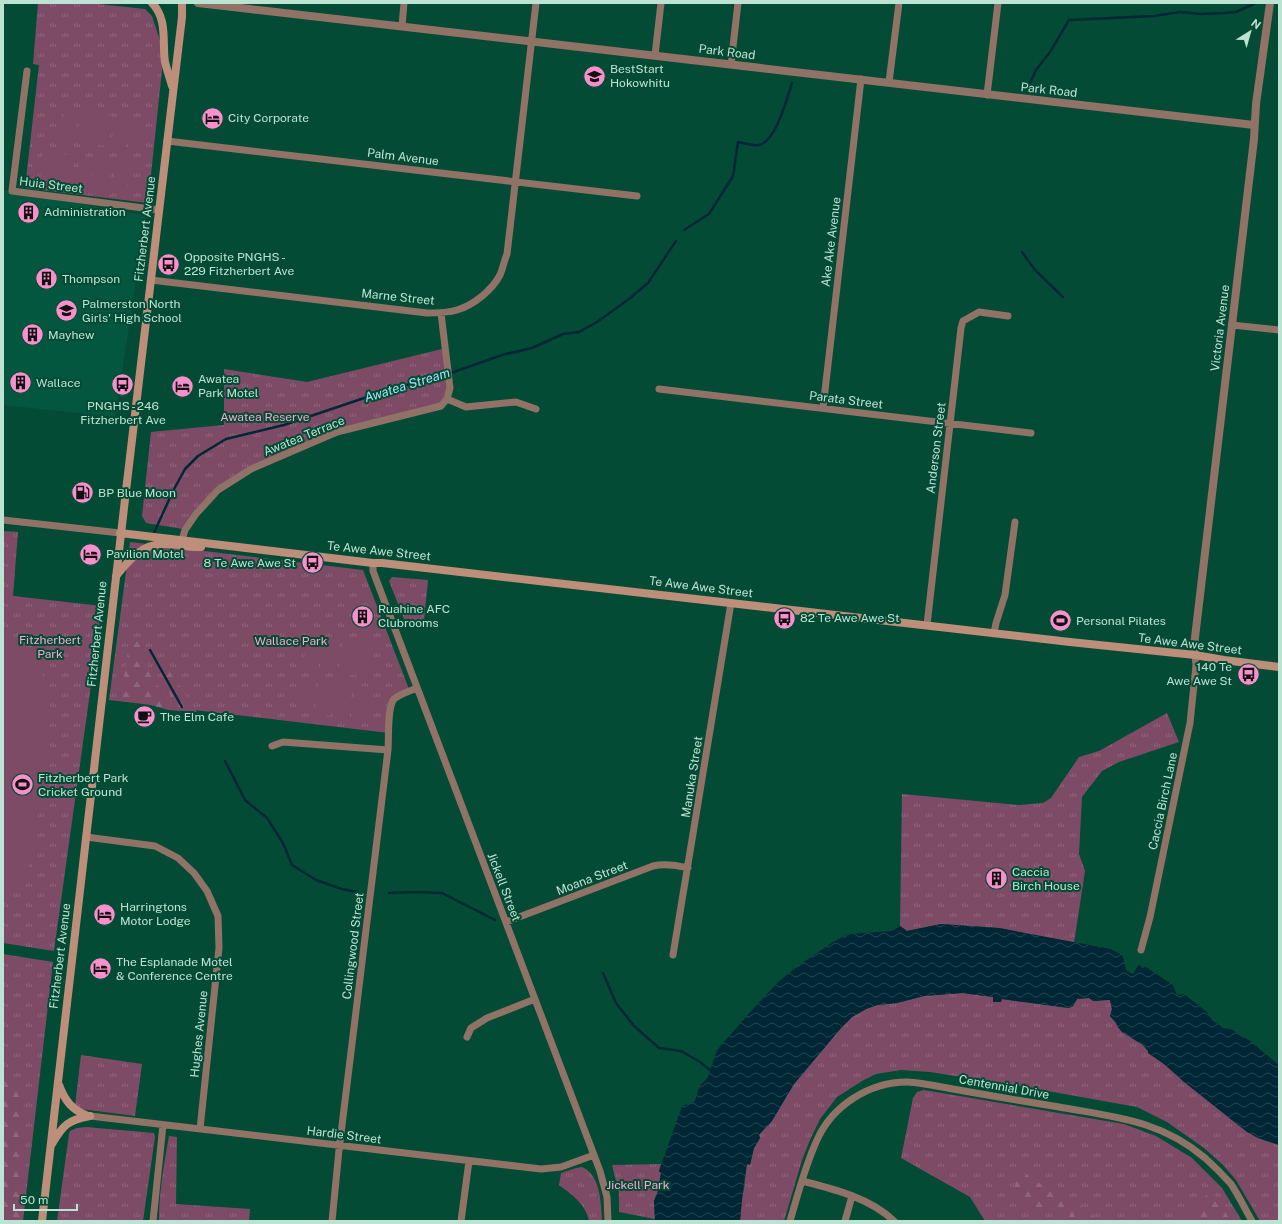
<svg xmlns="http://www.w3.org/2000/svg" width="1282" height="1224" font-family="'Public Sans',sans-serif">
<defs>
<pattern id="grass-tufts" width="24" height="20" patternUnits="userSpaceOnUse"><rect width="24" height="20" fill="#7e4b67"/><path d="M3 7l-1-3M5 7V3M7 7l1-3M15 17l-1-3M17 17v-4M19 17l1-3" fill="none" stroke="#8e657c"/></pattern>
<pattern id="forest-firs" width="22" height="20" patternUnits="userSpaceOnUse"><rect width="22" height="20" fill="#7e4b67"/><path d="M5 1l3.5 6h-7zM16 11l3.5 6h-7z" fill="#8e657c"/></pattern>
<pattern id="water-waves" width="16" height="10" patternUnits="userSpaceOnUse"><rect width="16" height="10" fill="#002735"/><path d="M0 5q4-4 8 0t8 0" fill="none" stroke="#234651"/></pattern>
</defs>
<rect width="100%" height="100%" fill="#044b36"/>
<path fill="#04573f" d="M 3,190 L 146,216 L 115,417 L 3,405 Z"/>
<path fill="url(#grass-tufts)" d="M 38,3 L 89,3 L 145,9 L 152,16 L 160,41 L 162,70 L 148,203 L 25,188 L 39,65 L 33,64 Z
M 446,348 L 450,388 L 441,406 L 337,432 L 251,469 L 218,490 L 183,529 L 146,523 L 142,516 L 151,432 L 224,425 L 224,369 L 307,382 Z
M 3,531 L 18,532 L 13,596 L 102,606 L 54,951 L 3,943 Z
M 130,542 L 363,570 L 409,689 L 395,698 L 389,733 L 109,700 Z
M 392,577 L 428,580 L 424,621 L 404,619 L 389,581 Z
M 1167,713 L 1179,742 L 1119,762 L 1102,771 L 1082,797 L 1079,854 L 1085,871 L 1074,943 L 999,928 L 941,924 L 907,931 L 900,926 L 902,794 L 1019,805 L 1043,803 L 1051,798 L 1079,757 L 1099,751 Z
M 3,954 L 53,962 L 23,1221 L 3,1221 Z
M 962,993 L 993,997 L 993,1001 L 1002,999 L 1069,1008 L 1073,1006 L 1077,999 L 1089,998 L 1097,1001 L 1107,999 L 1110,1000 L 1112,1009 L 1110,1016 L 1116,1023 L 1118,1027 L 1122,1032 L 1143,1045 L 1148,1051 L 1148,1053 L 1164,1064 L 1238,1125 L 1258,1138 L 1279,1145 L 1279,1221 L 1260,1221 L 1236,1180 L 1223,1165 L 1204,1148 L 1167,1122 L 1137,1107 L 1031,1088 L 930,1072 L 901,1070 L 876,1074 L 862,1081 L 837,1097 L 820,1119 L 810,1140 L 802,1160 L 784,1221 L 740,1221 L 742,1198 L 744,1189 L 747,1164 L 750,1164 L 754,1148 L 760,1138 L 759,1135 L 766,1127 L 769,1125 L 794,1084 L 841,1028 L 852,1017 L 866,1009 L 877,1005 L 897,1003 L 924,996 Z
M 81,1055 L 142,1064 L 135,1116 L 81,1109 L 75,1106 Z
M 924,1090 L 1124,1124 L 1156,1136 L 1192,1158 L 1222,1188 L 1242,1221 L 985,1221 L 970,1197 L 901,1158 L 913,1098 L 917,1092 Z
M 86,1127 L 154,1133 L 155,1137 L 143,1221 L 57,1221 L 69,1134 L 70,1131 L 77,1128 Z
M 169,1136 L 177,1137 L 176,1204 L 250,1209 L 249,1221 L 159,1221 C 159,1192 164,1164 169,1136 Z
M 661,1164 L 659,1171 L 661,1173 L 658,1191 L 654,1201 L 655,1219 L 619,1212 L 619,1193 L 612,1165 Z
M 582,1167 C 601,1175 601,1204 602,1221 L 589,1221 C 586,1204 571,1194 559,1185 L 561,1173 L 576,1168 Z"/>
<path fill="url(#forest-firs)" d="M 129,640 L 140,641 C 146,664 153,688 173,703 L 161,668 L 165,665 L 197,712 L 168,710 L 120,696 L 127,659 Z
M 3,1070 L 26,1093 L 20,1142 L 22,1221 L 3,1221 Z
M 1018,1169 L 1035,1181 L 1086,1209 L 1098,1221 L 1058,1221 L 1049,1208 L 1032,1215 L 1013,1194 Z
M 1211,1190 L 1231,1221 L 1184,1221 Z"/>
<path fill="#7e4b67" d="M 64,111 L 78,112 L 75,142 L 61,141 Z
M 81,112 L 95,114 L 91,144 L 77,143 Z
M 98,114 L 112,116 L 109,146 L 95,145 Z
M 115,117 L 129,118 L 125,148 L 111,147 Z
M 132,119 L 146,121 L 142,150 L 129,148 Z
M 43,152 L 57,153 L 54,183 L 40,182 Z
M 61,154 L 75,155 L 72,185 L 58,183 Z
M 80,156 L 94,158 L 90,188 L 77,186 Z
M 98,158 L 112,160 L 109,190 L 95,188 Z
M 117,160 L 130,162 L 127,192 L 113,190 Z
M 307,635 L 322,637 L 318,670 L 303,668 Z
M 3,637 C 36,657 51,677 50,717 L 33,854 C 28,873 18,884 3,896 Z
M 325,637 L 340,639 L 336,672 L 321,670 Z
M 343,639 L 358,641 L 354,675 L 339,673 Z
M 360,641 L 375,643 L 371,677 L 356,675 Z
M 302,679 L 317,681 L 313,714 L 298,712 Z
M 319,681 L 334,683 L 331,716 L 315,715 Z
M 337,683 L 352,685 L 348,719 L 333,717 Z
M 355,685 L 370,687 L 366,721 L 351,719 Z"/>
<path fill="url(#water-waves)" d="M 941,924 L 999,928 L 1111,949 L 1122,955 L 1124,960 L 1126,970 L 1133,974 L 1139,964 L 1142,968 L 1146,967 L 1173,985 L 1177,995 L 1184,994 L 1207,1012 L 1212,1020 L 1223,1028 L 1231,1029 L 1250,1041 L 1279,1065 L 1279,1145 L 1258,1138 L 1247,1132 L 1184,1082 L 1164,1064 L 1148,1053 L 1148,1051 L 1143,1045 L 1122,1032 L 1118,1027 L 1116,1023 L 1110,1016 L 1112,1009 L 1110,1000 L 1109,1000 L 1093,1001 L 1089,998 L 1077,999 L 1073,1006 L 1069,1008 L 1002,999 L 1001,1002 L 993,1002 L 993,997 L 962,993 L 924,996 L 897,1003 L 877,1005 L 866,1009 L 852,1017 L 841,1028 L 794,1084 L 772,1121 L 766,1127 L 759,1135 L 760,1138 L 754,1148 L 750,1165 L 747,1164 C 743,1183 742,1202 740,1221 L 655,1221 L 654,1201 L 658,1191 L 661,1173 L 659,1171 L 682,1106 L 694,1102 L 697,1095 L 699,1087 L 708,1077 L 717,1050 L 752,1010 L 778,982 L 798,966 L 833,942 L 848,934 L 892,931 L 900,926 L 907,931 Z"/>
<g fill="none" stroke-linecap="round" stroke-linejoin="round">
<path stroke="#002735" stroke-width="2.5" d="M 1029,85 L 1036,70 L 1050,52 L 1069,20 L 1154,16 L 1180,12 L 1201,14 L 1223,13 L 1236,12 L 1254,4
M 684,230 L 709,214 L 733,176 L 738,142 C 744,143 753,146 759,145 C 776,141 787,99 792,83
M 1022,252 L 1035,270 L 1063,297
M 153,535 L 173,491 L 185,469 L 198,456 L 226,439 L 284,425 L 388,390 L 448,374 L 502,355 L 532,348 L 563,334 L 579,332 L 597,322 L 629,299 L 648,283 L 676,241
M 150,650 L 182,707
M 225,761 L 245,800 L 267,818 L 283,843 L 292,865 L 316,880 L 342,889 L 358,892
M 389,893 L 415,892 L 442,893 L 495,920
M 603,973 L 616,1003 L 634,1026 L 659,1048 L 681,1051 L 700,1062 L 710,1070"/>
<path stroke="#907366" stroke-width="7" d="M 402,26 L 404,3
M 655,55 L 661,3
M 731,64 L 738,3
M 27,71 L 12,191 L 159,210
M 889,82 L 899,3
M 987,95 L 998,3
M 167,141 L 637,196
M 151,280 L 427,313 C 437,313 447,313 457,310 C 474,305 492,290 500,275 C 503,268 504,261 507,254 L 536,3
M 1232,325 L 1279,330
M 659,389 L 1031,433
M 447,399 L 466,407 L 516,402 L 536,409
M 823,408 L 861,79
M 3,520 L 120,533
M 182,540 L 185,530 L 196,514 L 218,490 L 251,469 L 337,432 L 441,406 L 447,399 L 450,388 L 441,313
M 373,563 L 373,571 L 600,1171 L 607,1197 L 608,1221
M 927,625 L 961,328 L 963,321 L 979,312 L 1008,316
M 994,633 L 996,623 L 1005,595 L 1015,522
M 272,746 L 283,742 L 388,750
M 86,837 L 155,846 L 178,858 L 194,873 L 207,891 L 218,916 L 219,948 L 200,1129
M 506,922 L 653,866 C 665,863 676,865 688,868
M 1141,950 L 1150,917 L 1190,723 L 1196,665 L 1195,655
M 673,955 L 731,603
M 467,1037 L 471,1028 L 487,1018 L 535,999
M 90,1116 L 541,1169 L 561,1167 L 594,1155
M 802,1181 C 834,1189 870,1198 894,1221
M 153,1221 L 163,1125
M 332,1221 L 339,1150 L 388,750 C 389,738 387,707 394,699 C 400,694 410,691 417,688
M 461,1221 L 469,1161
M 790,1221 C 798,1194 805,1166 817,1140 C 832,1106 869,1082 907,1082 C 915,1082 923,1084 931,1085 C 974,1093 1016,1100 1059,1107 C 1115,1117 1160,1120 1205,1158 C 1214,1166 1223,1175 1231,1184 C 1239,1196 1245,1209 1252,1221
M 845,1221 L 852,1196"/>
<path stroke="#907366" stroke-width="8" d="M 198,3 L 1254,125
M 1195,655 L 1194,646 L 1254,139 L 1256,104 L 1270,3"/>
<path stroke="#bd8f7a" stroke-width="8" d="M 152,3 C 168,19 162,43 165,62 C 167,70 170,79 172,86
M 120,533 L 373,563 L 382,563 L 1070,642 L 1195,655 L 1224,660 L 1279,667
M 116,576 C 128,561 142,544 163,544 C 176,543 188,548 201,547
M 59,1085 C 65,1101 72,1110 88,1116
M 52,1144 C 63,1125 68,1120 90,1116
M 42,1221 C 89,820 133,418 182,17 L 182,3"/>
</g>
<defs>
<symbol id="school-disc" viewBox="-11 -11 22 22"><circle r="9.5" fill="#f890cb" stroke="#044b36"/><path d="M0-5L7-2L0 1L-7-2ZM-4 1L0 2.5L4 1V4Q0 6-4 4Z" fill="#111"/></symbol>
<symbol id="hotel-disc" viewBox="-11 -11 22 22"><circle r="9.5" fill="#f890cb" stroke="#044b36"/><path d="M-6-4.5h1.5V1H6V5H4.5V3h-9V5H-6ZM-4 0a1.8 1.8 0 1 1 3.6 0ZM.5 0V-2.5h3Q6-2.5 6 0Z" fill="#111"/></symbol>
<symbol id="building-disc" viewBox="-11 -11 22 22"><circle r="9.5" fill="#f890cb" stroke="#044b36"/><path d="M-4-6H4V6H1V3H-1V6H-4ZM-2.5-4.3h1.7v1.8h-1.7ZM.8-4.3h1.7v1.8H.8ZM-2.5-1h1.7V.8h-1.7ZM.8-1h1.7V.8H.8Z" fill="#111"/></symbol>
<symbol id="bus-disc" viewBox="-11 -11 22 22"><circle r="9.5" fill="#f890cb" stroke="#044b36"/><path d="M-5-6H5V4H4V6H2V4H-2V6H-4V4H-5ZM-3.5-4V0h7V-4ZM-3.5 1.2v1.5H-2V1.2ZM2 1.2v1.5H3.5V1.2Z" fill="#111"/></symbol>
<symbol id="fuel-disc" viewBox="-11 -11 22 22"><circle r="9.5" fill="#f890cb" stroke="#044b36"/><path d="M-5.5-6h7V0h2V4h1.3V-2.5L3-4.5l.8-.8L6-3V5H2.5V1h-1V6h-7ZM-4.2-4.7v3.2H.2V-4.7Z" fill="#111"/></symbol>
<symbol id="stadium-disc" viewBox="-11 -11 22 22"><circle r="9.5" fill="#f890cb" stroke="#044b36"/><path d="M0-5a6.5 5 0 1 0 0 10a6.5 5 0 1 0 0-10ZM-3.5-1.8h7v3.6h-7Z" fill="#111"/></symbol>
<symbol id="cafe-disc" viewBox="-11 -11 22 22"><circle r="9.5" fill="#f890cb" stroke="#044b36"/><path d="M-5.5-4.5H6V0H3Q3 3.5 0 3.5H-2.5Q-5.5 3.5-5.5 0ZM3-3.2v2h1.7v-2ZM-6 4.5H4V6H-6Z" fill="#111"/></symbol>
</defs>
<g fill-rule="evenodd">
<use href="#school-disc" x="582" y="64" width="25" height="25"/>
<use href="#hotel-disc" x="200" y="106" width="25" height="25"/>
<use href="#building-disc" x="16" y="200" width="25" height="25"/>
<use href="#bus-disc" x="156" y="252" width="25" height="25"/>
<use href="#building-disc" x="34" y="266" width="25" height="25"/>
<use href="#school-disc" x="54" y="298" width="25" height="25"/>
<use href="#building-disc" x="20" y="322" width="25" height="25"/>
<use href="#building-disc" x="8" y="370" width="25" height="25"/>
<use href="#bus-disc" x="110" y="372" width="25" height="25"/>
<use href="#hotel-disc" x="170" y="374" width="25" height="25"/>
<use href="#fuel-disc" x="70" y="480" width="25" height="25"/>
<use href="#hotel-disc" x="78" y="542" width="25" height="25"/>
<use href="#bus-disc" x="300" y="550" width="25" height="25"/>
<use href="#building-disc" x="350" y="604" width="25" height="25"/>
<use href="#bus-disc" x="772" y="606" width="25" height="25"/>
<use href="#stadium-disc" x="1048" y="608" width="25" height="25"/>
<use href="#bus-disc" x="1236" y="662" width="25" height="25"/>
<use href="#cafe-disc" x="132" y="704" width="25" height="25"/>
<use href="#stadium-disc" x="10" y="772" width="25" height="25"/>
<use href="#building-disc" x="984" y="866" width="25" height="25"/>
<use href="#hotel-disc" x="92" y="902" width="25" height="25"/>
<use href="#hotel-disc" x="88" y="956" width="25" height="25"/>
</g>
<g text-anchor="middle" dominant-baseline="central" stroke-width="4" stroke-linejoin="round" paint-order="stroke">
<g font-size="12" fill="#bce2d1" stroke="#044b36">
<text transform="translate(727 52) rotate(7)">Park Road</text>
<text transform="translate(1049 90) rotate(6)">Park Road</text>
<text transform="translate(403 157) rotate(7)">Palm Avenue</text>
<text transform="translate(51 185) rotate(7)">Huia Street</text>
<text transform="translate(145 229) rotate(-83)">Fitzherbert Avenue</text>
<text transform="translate(831 242) rotate(-83)">Ake Ake Avenue</text>
<text transform="translate(398 297) rotate(6)">Marne Street</text>
<text transform="translate(1220 328) rotate(-83)">Victoria Avenue</text>
<text transform="translate(846 400) rotate(7)">Parata Street</text>
<text transform="translate(304 436) rotate(-22)">Awatea Terrace</text>
<text transform="translate(936 448) rotate(-83)">Anderson Street</text>
<text transform="translate(379 551) rotate(6)">Te Awe Awe Street</text>
<text transform="translate(701 587) rotate(7)">Te Awe Awe Street</text>
<text transform="translate(97 634) rotate(-84)">Fitzherbert Avenue</text>
<text transform="translate(1190 644) rotate(7)">Te Awe Awe Street</text>
<text transform="translate(692 777) rotate(-81)">Manuka Street</text>
<text transform="translate(1163 801) rotate(-78)">Caccia Birch Lane</text>
<text transform="translate(592 878) rotate(-21)">Moana Street</text>
<text transform="translate(504 887) rotate(69)">Jickell Street</text>
<text transform="translate(353 946) rotate(-83)">Collingwood Street</text>
<text transform="translate(60 956) rotate(-83)">Fitzherbert Avenue</text>
<text transform="translate(199 1034) rotate(-84)">Hughes Avenue</text>
<text transform="translate(1004 1087) rotate(10)">Centennial Drive</text>
<text transform="translate(344 1135) rotate(7)">Hardie Street</text>
</g>
<g font-size="12" fill="#bce2d1" stroke="#044b36" text-anchor="start">
<text x="610" y="69">BestStart<tspan x="610" dy="14">Hokowhitu</tspan></text>
<text x="228" y="118">City Corporate</text>
<text x="44" y="212">Administration</text>
<text x="184" y="257">Opposite PNGHS -<tspan x="184" dy="14">229 Fitzherbert Ave</tspan></text>
<text x="62" y="279">Thompson</text>
<text x="82" y="304">Palmerston North<tspan x="82" dy="14">Girls' High School</tspan></text>
<text x="48" y="335">Mayhew</text>
<text x="198" y="379">Awatea<tspan x="198" dy="14">Park Motel</tspan></text>
<text x="36" y="383">Wallace</text>
<text x="123" y="406" text-anchor="middle">PNGHS - 246<tspan x="123" dy="14">Fitzherbert Ave</tspan></text>
<text x="98" y="493">BP Blue Moon</text>
<text x="106" y="554">Pavilion Motel</text>
<text x="296" y="563" text-anchor="end">8 Te Awe Awe St</text>
<text x="378" y="609">Ruahine AFC<tspan x="378" dy="14">Clubrooms</tspan></text>
<text x="800" y="618">82 Te Awe Awe St</text>
<text x="1076" y="621">Personal Pilates</text>
<text x="1232" y="667" text-anchor="end">140 Te<tspan x="1232" dy="14">Awe Awe St</tspan></text>
<text x="160" y="717">The Elm Cafe</text>
<text x="38" y="778">Fitzherbert Park<tspan x="38" dy="14">Cricket Ground</tspan></text>
<text x="1012" y="872">Caccia<tspan x="1012" dy="14">Birch House</tspan></text>
<text x="120" y="907">Harringtons<tspan x="120" dy="14">Motor Lodge</tspan></text>
<text x="116" y="962">The Esplanade Motel<tspan x="116" dy="14">&amp; Conference Centre</tspan></text>
</g>
<g font-size="12" fill="#fba6d4" stroke="#044b36">
<text x="265" y="417">Awatea Reserve</text>
<text x="50" y="640">Fitzherbert<tspan x="50" dy="14">Park</tspan></text>
<text x="291" y="641">Wallace Park</text>
<text x="638" y="1185">Jickell Park</text>
</g>
<g font-size="13" font-style="italic" fill="#a6e1fa" stroke="#044b36">
<text transform="translate(407 385) rotate(-17)">Awatea Stream</text>
</g>
</g>
<rect width="1282" height="1224" fill="none" stroke="#bce2d1" stroke-width="8"/>
<g transform="translate(1250 32) rotate(37)" stroke="#044b36" stroke-width="3" paint-order="stroke">
<path d="M0-3L7 15L0 10L-7 15Z" fill="#bce2d1"/>
<text y="-6" font-size="11" font-weight="bold" text-anchor="middle" fill="#bce2d1">N</text>
</g>
<path d="M14 1204v6h63v-6" fill="none" stroke="#bce2d1" stroke-width="2"/>
<text x="20" y="1204" font-size="12" fill="#bce2d1" stroke="#044b36" stroke-width="3" paint-order="stroke">50 m</text>
</svg>
